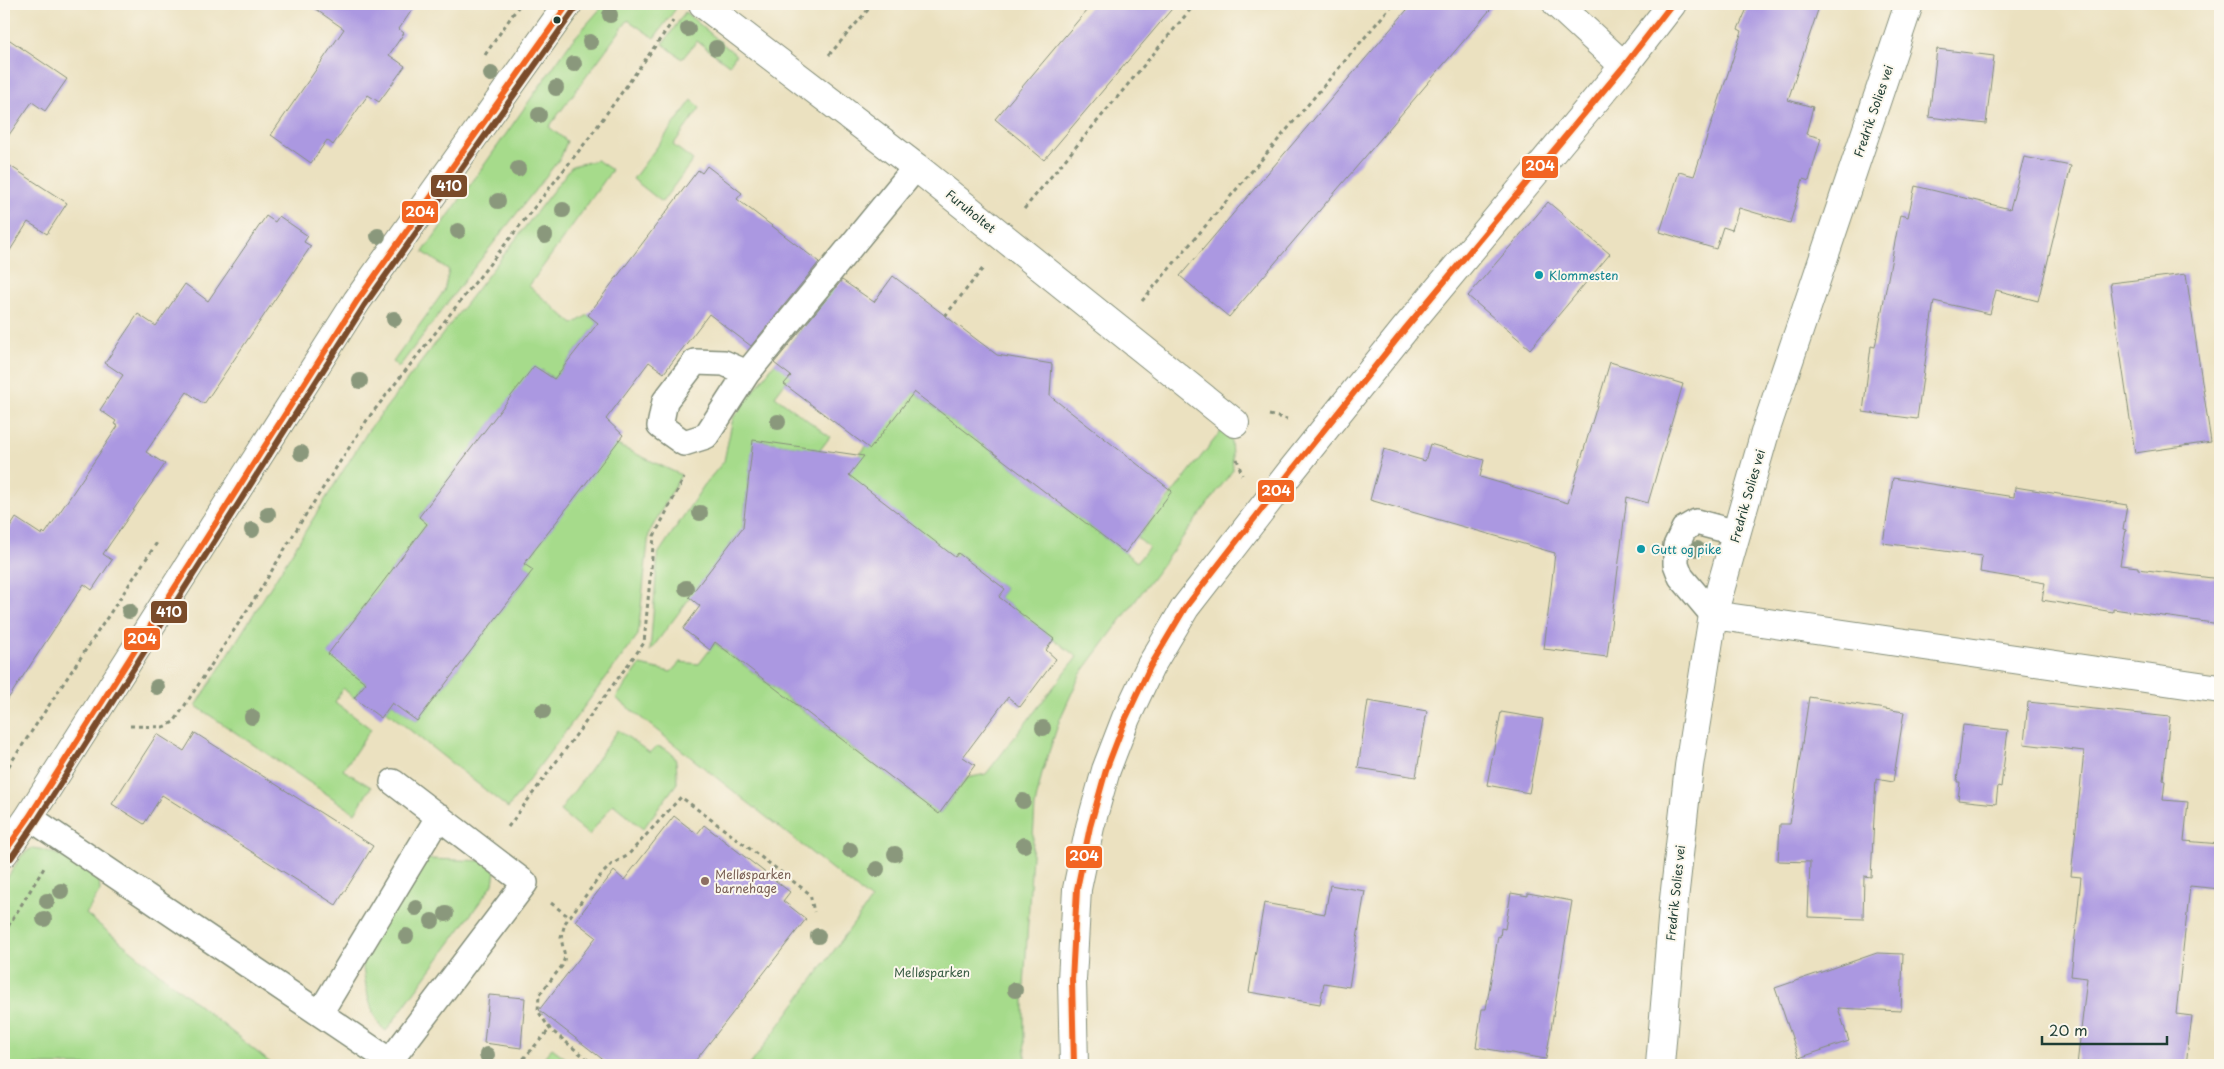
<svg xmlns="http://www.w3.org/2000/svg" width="2224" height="1069" font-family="'Playpen Sans',sans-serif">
<rect width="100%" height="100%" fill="#fbf7ec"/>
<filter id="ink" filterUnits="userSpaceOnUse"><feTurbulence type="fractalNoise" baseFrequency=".02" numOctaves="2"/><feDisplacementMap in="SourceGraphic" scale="10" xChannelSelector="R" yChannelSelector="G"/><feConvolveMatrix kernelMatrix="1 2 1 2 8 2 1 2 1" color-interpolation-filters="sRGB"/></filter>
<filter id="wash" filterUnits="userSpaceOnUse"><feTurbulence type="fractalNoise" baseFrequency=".0096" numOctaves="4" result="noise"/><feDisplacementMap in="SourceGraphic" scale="20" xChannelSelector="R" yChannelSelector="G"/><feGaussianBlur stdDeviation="1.12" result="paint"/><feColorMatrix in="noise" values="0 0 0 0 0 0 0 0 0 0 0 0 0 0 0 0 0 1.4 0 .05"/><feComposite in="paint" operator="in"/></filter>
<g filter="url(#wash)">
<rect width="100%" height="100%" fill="#ebe1c0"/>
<path fill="#a6db8b" stroke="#628c60" d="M 610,4 L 676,4 L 675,10 L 654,38 L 628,20 L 549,127 L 567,141 L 561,157 L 470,273 L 399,367 L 393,362 L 444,291 L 449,270 L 423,252 L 570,43 L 602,7 Z
M 685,12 L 736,55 L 729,65 L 697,41 L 682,59 L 663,44 Z
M 692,100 L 700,108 L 673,145 L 693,160 L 662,202 L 633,179 Z
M 597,160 L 612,170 L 529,286 L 573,324 L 588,315 L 598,323 L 554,379 L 542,370 L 540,371 L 534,367 L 419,517 L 427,524 L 329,653 L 366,683 L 354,698 L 343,688 L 335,702 L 371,729 L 343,770 L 371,787 L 355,813 L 196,706 L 368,431 L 572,166 Z
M 833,287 L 848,301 L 775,396 L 830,437 L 820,450 L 761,441 L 753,445 L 742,532 L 740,531 L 650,651 L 658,554 L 705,484 L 724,461 L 733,418 Z
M 914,392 L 1137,562 L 1149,547 L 1137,538 L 1222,430 L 1231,440 L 1233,470 L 1080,675 L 1060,719 L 1042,773 L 1035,806 L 1024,987 L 1024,1040 L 1026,1065 L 750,1065 L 871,900 L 616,698 L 640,665 L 671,672 L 680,662 L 699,664 L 715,643 L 939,814 L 967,778 L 986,774 L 1077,657 L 999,597 L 1005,589 L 958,553 L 955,557 L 843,476 L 874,436 Z
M 615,444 L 681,475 L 649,533 L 638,635 L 508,808 L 386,711 L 392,703 L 417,721 L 533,570 L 524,564 Z
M 618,730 L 650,753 L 657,746 C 680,753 676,762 677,783 L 643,829 L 613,804 L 589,835 L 560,811 Z
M 32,848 C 56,850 78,865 99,877 L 100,891 L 86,914 L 273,1065 L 4,1065 L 4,883 L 22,855 Z
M 427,859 L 488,861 L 495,871 L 493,884 L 386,1031 C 368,1019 365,976 361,956 Z
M 552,1048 L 575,1065 L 537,1065 Z"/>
<g id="blocks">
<path fill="#ab98e1" d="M 308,4 L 416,4 L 399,29 L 404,33 L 389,55 L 405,66 L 379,102 L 368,95 L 333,145 L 327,140 L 311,163 L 271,135 L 344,29 Z
M 1092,4 L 1176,4 L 1044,160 L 995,119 Z
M 1412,4 L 1495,4 L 1229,317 L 1180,276 Z
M 1749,4 L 1820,4 L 1788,100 L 1813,107 L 1806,134 L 1821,138 L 1809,181 L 1803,179 L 1790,223 L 1739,208 L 1732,230 L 1723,227 L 1716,249 L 1660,232 L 1679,172 L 1694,176 L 1742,31 L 1738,29 Z
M 4,36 L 67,79 L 45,111 L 32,102 L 4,142 Z
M 1937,49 L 1994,56 L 1986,124 L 1929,117 Z
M 2024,157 L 2071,166 L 2038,301 L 1996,290 L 1990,314 L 1934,301 L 1917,419 L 1863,412 L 1871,346 L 1875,347 L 1900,215 L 1908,217 L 1915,186 L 2010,209 Z
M 4,162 L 67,203 L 47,234 L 28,222 L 4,260 Z
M 707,166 L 742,193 L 737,199 L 819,262 L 751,346 L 709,314 L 664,373 L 649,362 L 606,419 L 623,435 L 524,564 L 533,570 L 417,721 L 392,703 L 381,718 L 354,698 L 366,683 L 328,654 L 427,524 L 419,517 L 534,366 L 554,379 L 598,323 L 588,315 L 698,170 L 702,173 Z
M 1548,202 L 1610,254 L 1530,349 L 1468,296 Z
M 266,216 L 275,222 L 279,216 L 308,236 L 304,242 L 311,246 L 204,404 L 187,392 L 146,452 L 165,464 L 103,554 L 112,560 L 92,590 L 84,584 L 4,705 L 4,537 L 16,518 L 42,535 L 43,532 L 45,534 L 118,426 L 114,424 L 116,421 L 100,410 L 123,375 L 105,363 L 138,314 L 156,326 L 185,284 L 208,301 Z
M 2186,274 L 2211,442 L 2135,453 L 2110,283 Z
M 893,276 L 997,355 L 1052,364 L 1050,396 L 1172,491 L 1125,553 L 914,392 L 870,449 L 784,384 L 791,376 L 774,363 L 842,280 L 874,302 Z
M 1610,362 L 1683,384 L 1648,503 L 1627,497 L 1607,657 L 1544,649 L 1555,553 L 1370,500 L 1384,449 L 1425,461 L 1430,444 L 1484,460 L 1480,477 L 1568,503 Z
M 753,440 L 864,456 L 849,475 L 955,557 L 958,553 L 1005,589 L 999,597 L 1054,639 L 1046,650 L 1056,659 L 1020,707 L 1008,697 L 963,757 L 975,765 L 939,814 L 715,642 L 710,650 L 683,629 L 700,606 L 689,597 L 743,527 Z
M 1893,478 L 2014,497 L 2015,487 L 2127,505 L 2123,529 L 2126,530 L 2120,565 L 2138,567 L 2138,569 L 2220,579 L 2220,624 L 2113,609 L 2113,612 L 2042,600 L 2045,583 L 1980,572 L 1982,556 L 1883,543 Z
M 1809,697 L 1904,712 L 1893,782 L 1876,779 L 1871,877 L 1864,876 L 1863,919 L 1808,917 L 1810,862 L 1778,861 L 1780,824 L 1790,824 Z
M 1368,701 L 1427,711 L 1416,777 L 1358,768 Z
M 2028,702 L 2170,717 L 2163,780 L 2165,781 L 2163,800 L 2188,802 L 2184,841 L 2220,844 L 2220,889 L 2190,886 L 2176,1014 L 2192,1016 L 2186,1065 L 2077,1065 L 2087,978 L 2071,976 L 2081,877 L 2071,876 L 2084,751 L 2024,744 Z
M 1501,712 L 1543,719 L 1529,793 L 1487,785 Z
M 1963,725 L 2008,730 L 2001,787 L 1998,786 L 1996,804 L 1958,800 L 1960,782 L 1957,782 Z
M 195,733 L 373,846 L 336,905 L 162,795 L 144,824 L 112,804 L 157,734 L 184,751 Z
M 674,816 L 697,834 L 704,825 L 790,892 L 783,901 L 806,919 L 692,1065 L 610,1065 L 539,1010 L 596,937 L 575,921 L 614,871 L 624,880 Z
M 1330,885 L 1365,891 L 1349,987 L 1324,983 L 1320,1004 L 1249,992 L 1264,903 L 1325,914 Z
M 1511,893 L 1528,896 L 1528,893 L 1572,901 L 1546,1059 L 1476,1047 L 1482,1009 L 1486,1009 L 1498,936 L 1500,937 L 1501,928 L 1505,929 Z
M 1877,953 L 1903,954 L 1901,1011 L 1838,1008 L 1849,1041 L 1799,1058 L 1775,988 Z
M 489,995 L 525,998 L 521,1048 L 484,1043 Z"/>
</g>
</g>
<g filter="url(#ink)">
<use href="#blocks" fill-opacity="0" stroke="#858f7a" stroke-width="1"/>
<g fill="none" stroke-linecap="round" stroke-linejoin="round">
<defs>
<path id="lane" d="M 747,373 L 724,363 L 695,362 L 665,401 L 660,426 L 684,443 L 706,436 L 747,373 L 916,167
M 1713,615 L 1681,577 L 1676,564 L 1676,546 L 1684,529 L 1696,522 L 1737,533
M 29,817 L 390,1061 L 525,883 L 393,782
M 320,1013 L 439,816"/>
<path id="street" d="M 703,4 L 916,167 L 1235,423
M 1557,4 L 1624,66
M 1713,615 L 2220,689
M 1660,1065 L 1673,908 L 1689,766 L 1713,615 L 1766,429 L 1909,4"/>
<path id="secondary" d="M 4,853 L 29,817 L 357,301 L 568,4"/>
<path id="primary" d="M 1074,1065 L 1072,980 L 1077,889 L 1090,827 L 1106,770 L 1126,718 L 1150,667 L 1185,608 L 1292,470 L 1405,329 L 1624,66 L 1672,4"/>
</defs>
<use href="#lane" stroke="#858f7a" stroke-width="28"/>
<use href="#street" stroke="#858f7a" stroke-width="30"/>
<use href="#secondary" stroke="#858f7a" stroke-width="30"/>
<use href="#primary" stroke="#858f7a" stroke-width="30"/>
<path stroke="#858f7a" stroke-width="3" stroke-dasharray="4 4" stroke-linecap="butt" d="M 485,55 L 520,4
M 829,55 L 873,4
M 1024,209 L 1195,4
M 1142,301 L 1393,4
M 945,316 L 984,267
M 1269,415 L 1287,419
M 1237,459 L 1242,475
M 130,726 L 163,727 L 174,722 L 259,592 L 301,522 L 369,417 L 589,138 L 673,21
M 4,773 L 158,541
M 508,827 L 644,643 L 654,536 L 684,478
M 551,903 L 569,917
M 4,933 L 44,868
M 518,1065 L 550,1029
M 594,1065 L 550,1029 L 538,1011 L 539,995 L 562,966 L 565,957 L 561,938 L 565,923 L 601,875 L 612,864 L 627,856 L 681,797 L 810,894 L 814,912"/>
<use href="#lane" stroke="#fff" stroke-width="25"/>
<use href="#street" stroke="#fff" stroke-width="28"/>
<use href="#secondary" stroke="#fff" stroke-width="28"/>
<use href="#primary" stroke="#fff" stroke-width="28"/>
<defs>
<path id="bus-1" d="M 4,853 L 29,817 L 357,301 L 568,4
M 1074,1065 L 1072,980 L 1077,889 L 1090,827 L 1106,770 L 1126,718 L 1150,667 L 1185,608 L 1292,470 L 1405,329 L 1624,66 L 1672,4"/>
<path id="bus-2" d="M 11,858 L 36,822 L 364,306 L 575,9"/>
</defs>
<use href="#bus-1" stroke="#fbf7ec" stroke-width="10"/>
<use href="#bus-2" stroke="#fbf7ec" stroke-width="10"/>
<use href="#bus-1" stroke="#f26522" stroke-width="6"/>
<use href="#bus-2" stroke="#7a4b2a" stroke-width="6"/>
</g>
<g fill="#8a987c">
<circle cx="610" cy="15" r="8"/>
<circle cx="688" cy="29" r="8"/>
<circle cx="590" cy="42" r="8"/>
<circle cx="716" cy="48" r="8"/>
<circle cx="574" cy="64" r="8"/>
<circle cx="491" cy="74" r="8"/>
<circle cx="556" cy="88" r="8"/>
<circle cx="539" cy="115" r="8"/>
<circle cx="518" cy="169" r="8"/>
<circle cx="498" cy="201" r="8"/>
<circle cx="563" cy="210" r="8"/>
<circle cx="458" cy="231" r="8"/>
<circle cx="378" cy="236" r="8"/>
<circle cx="545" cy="236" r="8"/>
<circle cx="394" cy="319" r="8"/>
<circle cx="360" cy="381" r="8"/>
<circle cx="778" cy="422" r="8"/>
<circle cx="301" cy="453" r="8"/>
<circle cx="700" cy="513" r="8"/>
<circle cx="268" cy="514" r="8"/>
<circle cx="252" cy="530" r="8"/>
<circle cx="1697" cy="549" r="8"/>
<circle cx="686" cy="588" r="8"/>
<circle cx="129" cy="611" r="8"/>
<circle cx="157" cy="687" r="8"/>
<circle cx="543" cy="711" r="8"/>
<circle cx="252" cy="717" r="8"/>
<circle cx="1043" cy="728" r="8"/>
<circle cx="1023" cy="801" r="8"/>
<circle cx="1024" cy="845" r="8"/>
<circle cx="850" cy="850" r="8"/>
<circle cx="895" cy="854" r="8"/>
<circle cx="877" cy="869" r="8"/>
<circle cx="61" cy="891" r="8"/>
<circle cx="47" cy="901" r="8"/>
<circle cx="416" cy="908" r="8"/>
<circle cx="446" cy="914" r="8"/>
<circle cx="44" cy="919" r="8"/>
<circle cx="432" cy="921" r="8"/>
<circle cx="406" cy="936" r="8"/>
<circle cx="818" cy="936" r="8"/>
<circle cx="1015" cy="990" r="8"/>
<circle cx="487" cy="1055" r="8"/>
</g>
</g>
<circle fill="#1f3d34" stroke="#fbf7ec" stroke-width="2" cx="557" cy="20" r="4.5"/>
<g fill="#0f9aa8" stroke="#fbf7ec" stroke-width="2">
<circle cx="1539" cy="275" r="5"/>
<circle cx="1641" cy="549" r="5"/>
</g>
<circle fill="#8d6e63" stroke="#fbf7ec" stroke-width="2" cx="705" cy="881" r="5"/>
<g text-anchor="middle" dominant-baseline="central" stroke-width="4" stroke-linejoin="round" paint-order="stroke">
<g font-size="12" fill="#1f3d34" stroke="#fbf7ec">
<text transform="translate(1873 111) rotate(-71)">Fredrik Solies vei</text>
<text transform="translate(971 211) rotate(39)">Furuholtet</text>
<text transform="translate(1747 496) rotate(-74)">Fredrik Solies vei</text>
<text transform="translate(1675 893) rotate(-84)">Fredrik Solies vei</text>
</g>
<g font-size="12" fill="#0d838f" stroke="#fbf7ec" text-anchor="start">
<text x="1549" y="275">Klommesten</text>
<text x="1651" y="549">Gutt og pike</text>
</g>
<g font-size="12" fill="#785e54" stroke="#fbf7ec" text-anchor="start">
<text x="715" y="874">Melløsparken<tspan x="715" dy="14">barnehage</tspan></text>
</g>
<g font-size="12" fill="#3a5d45" stroke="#fbf7ec">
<text x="932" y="972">Melløsparken</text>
</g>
</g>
<g stroke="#fbf7ec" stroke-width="2">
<rect x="1521" y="155" width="38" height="24" rx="5" fill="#f26522"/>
<rect x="430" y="174" width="38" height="24" rx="5" fill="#7a4b2a"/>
<rect x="401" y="200" width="38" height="24" rx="5" fill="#f26522"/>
<rect x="1257" y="479" width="38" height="24" rx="5" fill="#f26522"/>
<rect x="150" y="600" width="38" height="24" rx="5" fill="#7a4b2a"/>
<rect x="123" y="627" width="38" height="24" rx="5" fill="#f26522"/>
<rect x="1065" y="845" width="38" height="24" rx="5" fill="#f26522"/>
</g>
<g font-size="14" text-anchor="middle" font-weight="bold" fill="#fff">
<text x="1540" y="171">204</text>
<text x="449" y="191">410</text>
<text x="420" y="217">204</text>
<text x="1276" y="496">204</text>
<text x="169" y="617">410</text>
<text x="142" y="644">204</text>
<text x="1084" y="861">204</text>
</g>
<rect width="2224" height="1069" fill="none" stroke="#fbf7ec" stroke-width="20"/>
<path d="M2042 1036v8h125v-8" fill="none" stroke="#1f3d34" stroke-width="2.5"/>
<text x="2049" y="1036" font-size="15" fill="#1f3d34" stroke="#fbf7ec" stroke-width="4" paint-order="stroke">20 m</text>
</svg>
